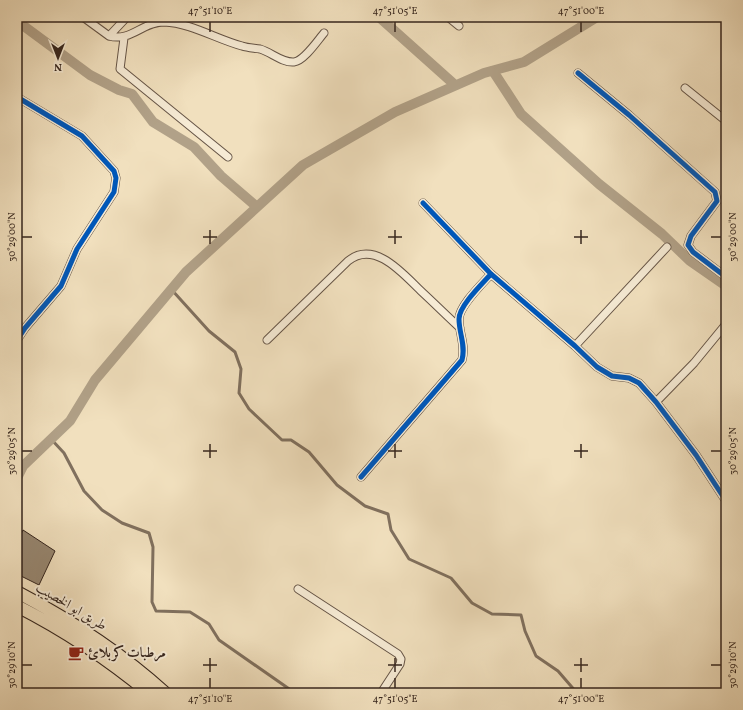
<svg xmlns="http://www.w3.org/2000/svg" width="743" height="710" font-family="Vollkorn,Amiri,serif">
<rect width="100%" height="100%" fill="#f1e0be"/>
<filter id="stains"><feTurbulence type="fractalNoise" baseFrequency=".005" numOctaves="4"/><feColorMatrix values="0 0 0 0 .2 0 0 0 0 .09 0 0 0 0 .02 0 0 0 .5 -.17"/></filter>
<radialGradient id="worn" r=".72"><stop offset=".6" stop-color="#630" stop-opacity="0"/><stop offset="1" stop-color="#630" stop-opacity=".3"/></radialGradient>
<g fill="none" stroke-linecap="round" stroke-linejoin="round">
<path stroke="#80705e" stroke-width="3" d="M 171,289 L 209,331 L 235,352 L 241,369 L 239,393 L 249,409 L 282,440 L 291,440 L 309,452 L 337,485 L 365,506 L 388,514 L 391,530 L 409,559 L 451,578 L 472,603 L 492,614 L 521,615 L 525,631 L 536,656 L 558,671 L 577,693
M 51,439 L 64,453 L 84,491 L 102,510 L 122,523 L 149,533 L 153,547 L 152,602 L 156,611 L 190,612 L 209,624 L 219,640 L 295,693"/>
<path stroke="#b1a188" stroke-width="10" d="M 379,17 L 455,85
M 17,21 L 90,75 L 119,90 L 132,94 L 153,122 L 194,147 L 221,176 L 257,207
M 493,71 L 521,114 L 599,184 L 662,234 L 690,261 L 726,286
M 17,478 L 23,466 L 70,421 L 95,380 L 186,272 L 303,165 L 395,112 L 484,73 L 524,62 L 597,17"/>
</g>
<path fill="#978771" stroke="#36261e" d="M 23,530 L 55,551 L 39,585 L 17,574 L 17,542 Z"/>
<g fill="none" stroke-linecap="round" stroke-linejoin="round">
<defs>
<path id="street" d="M 83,17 L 109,36 L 127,17
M 448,17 L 459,26
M 109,36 C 131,42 142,22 164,22 C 191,23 216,39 242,46 C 248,48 254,48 260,49 C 271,52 282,63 294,62 C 304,61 318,40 324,33
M 124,38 L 120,69 L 228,157
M 578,73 L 629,115 L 715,192 L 717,201 L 691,236 L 688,245 L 693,252 L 726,277
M 685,88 L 726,121
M 17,97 L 82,136 L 114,171 L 116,178 L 114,192 L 77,249 L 61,286 L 25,328 L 17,340
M 423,203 L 491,274 L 575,346 L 597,367 L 612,376 L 629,378 L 639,383 L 656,402 L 696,455 L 726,501
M 267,340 L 348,261 C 375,239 404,275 422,292 C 435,304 447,316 460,328
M 575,346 L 667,247
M 656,402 L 694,363 L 726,324
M 361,477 L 462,360 C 466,345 459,334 459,319 C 459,306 482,284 491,274
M 298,589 L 398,654 L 401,659 L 400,664 L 381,693"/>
<path id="primary" d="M 17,592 C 70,620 120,652 165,693
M 17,606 C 64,630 108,659 149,693"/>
</defs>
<use href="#street" stroke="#655446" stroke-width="9"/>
<use href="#primary" stroke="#36261e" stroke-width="14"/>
<use href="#street" stroke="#f6ebd5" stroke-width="7"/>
<use href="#primary" stroke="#f1e0be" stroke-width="12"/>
<defs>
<path id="cycleway" d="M 578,73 L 629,115 L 715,192 L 717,201 L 691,236 L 688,245 L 693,252 L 726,277
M 17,97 L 82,136 L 114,171 L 116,178 L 114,192 L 77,249 L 61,286 L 25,328 L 17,340
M 423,203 L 491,274 L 575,346 L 597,367 L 612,376 L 629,378 L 639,383 L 656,402 L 696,455 L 726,501
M 361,477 L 462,360 C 466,345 459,334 459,319 C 459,306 482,284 491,274"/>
</defs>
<use href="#cycleway" stroke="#f6ebd5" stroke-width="8"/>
<use href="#cycleway" stroke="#0057b8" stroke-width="5"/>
</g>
<path fill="none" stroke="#36261e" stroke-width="1.5" d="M 210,22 L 210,32M 395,22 L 395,32M 581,22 L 581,32M 210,230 L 210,244M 395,230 L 395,244M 581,230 L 581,244M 22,237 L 32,237M 203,237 L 217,237M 388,237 L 402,237M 574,237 L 588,237M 711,237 L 721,237M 210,444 L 210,458M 395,444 L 395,458M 581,444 L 581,458M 22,451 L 32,451M 203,451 L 217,451M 388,451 L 402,451M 574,451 L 588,451M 711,451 L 721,451M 210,658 L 210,672M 395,658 L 395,672M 581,658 L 581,672M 22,665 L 32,665M 203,665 L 217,665M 388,665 L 402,665M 574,665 L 588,665M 711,665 L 721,665M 210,678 L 210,688M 395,678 L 395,688M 581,678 L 581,688"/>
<defs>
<symbol id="cafe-bare" viewBox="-9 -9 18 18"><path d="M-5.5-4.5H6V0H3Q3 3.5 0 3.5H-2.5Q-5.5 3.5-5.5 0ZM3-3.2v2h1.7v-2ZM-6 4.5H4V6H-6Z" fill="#8f2418" stroke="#f6ebd5" stroke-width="2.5" paint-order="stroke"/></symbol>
</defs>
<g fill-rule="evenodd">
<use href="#cafe-bare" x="65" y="642" width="22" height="22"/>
</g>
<g text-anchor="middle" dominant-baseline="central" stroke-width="4" stroke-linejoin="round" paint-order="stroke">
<g font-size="14" fill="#36261e" stroke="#f6ebd5">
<text transform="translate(71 607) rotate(31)">طريق ابو الخصيب</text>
</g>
<g font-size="14" font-weight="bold" fill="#36261e" stroke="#f6ebd5" text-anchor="start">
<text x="88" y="653">مرطبات كربلائ</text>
</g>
</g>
<rect width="743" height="710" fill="none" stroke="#f1e0be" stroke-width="44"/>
<g transform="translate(58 58) rotate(180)" stroke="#f6ebd5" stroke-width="3" paint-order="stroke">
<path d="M0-3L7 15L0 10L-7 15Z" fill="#36261e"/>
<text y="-6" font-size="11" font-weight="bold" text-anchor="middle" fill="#36261e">N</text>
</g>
<rect x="22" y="22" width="699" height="666" fill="none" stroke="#36261e" stroke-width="1.5"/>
<g font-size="10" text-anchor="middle" fill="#36261e">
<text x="210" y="14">47°51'10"E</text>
<text x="395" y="14">47°51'05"E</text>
<text x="581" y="14">47°51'00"E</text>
<text transform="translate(732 237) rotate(-90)" y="4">30°29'00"N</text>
<text transform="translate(11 237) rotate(-90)" y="4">30°29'00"N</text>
<text transform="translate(732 451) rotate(-90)" y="4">30°29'05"N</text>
<text transform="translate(11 451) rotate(-90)" y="4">30°29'05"N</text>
<text transform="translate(732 665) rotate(-90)" y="4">30°29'10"N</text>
<text transform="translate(11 665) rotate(-90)" y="4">30°29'10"N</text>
<text x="210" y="702">47°51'10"E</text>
<text x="395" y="702">47°51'05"E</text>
<text x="581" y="702">47°51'00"E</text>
</g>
<rect width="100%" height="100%" filter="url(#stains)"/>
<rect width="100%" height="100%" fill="url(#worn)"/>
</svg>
